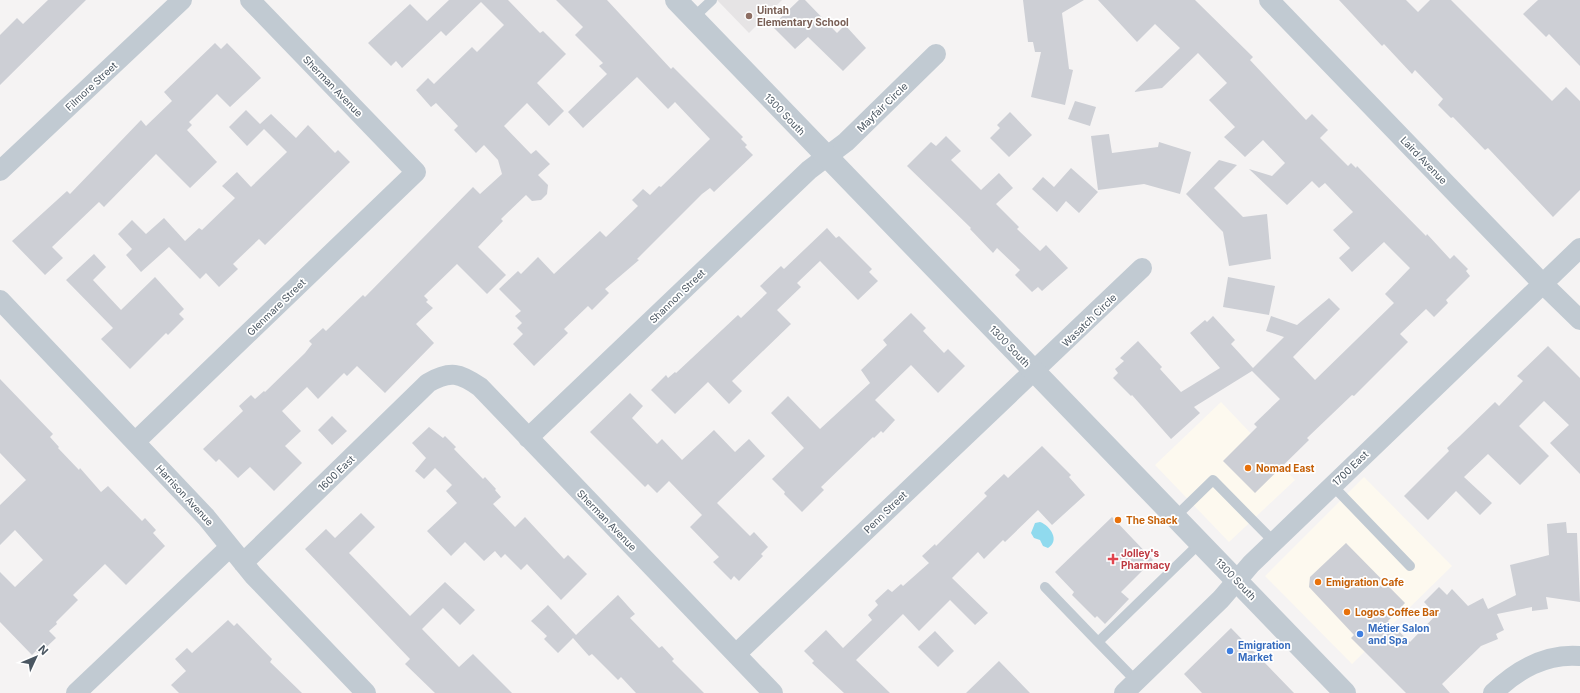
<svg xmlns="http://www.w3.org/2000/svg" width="1580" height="693" font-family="Inter,sans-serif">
<rect width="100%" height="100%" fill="#f5f3f3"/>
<path fill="#fdf9ef" d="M 1221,402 L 1295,480 L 1229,542 L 1155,465 Z
M 1364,477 L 1452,566 L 1352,664 L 1265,576 Z"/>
<path fill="#e6e4e5" d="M 717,0 L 782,0 L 749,33 Z"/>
<path fill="#90daee" d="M 1040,522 C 1051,526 1060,541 1048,548 L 1043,546 L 1040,540 L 1034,538 L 1031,533 L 1035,523 Z"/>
<path fill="#cdcfd5" d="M 48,0 L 86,0 L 0,85 L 0,35 L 17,18 L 23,24 Z
M 449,0 L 508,0 L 540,33 L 543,31 L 566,54 L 537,83 L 564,111 L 549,126 L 527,103 L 504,126 L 531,154 L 536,150 L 550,164 L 538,175 L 548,185 L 547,194 L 541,200 L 532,201 L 526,195 L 501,219 L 503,221 L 478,247 L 506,275 L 487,294 L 457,264 L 424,296 L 428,300 L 426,302 L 433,308 L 416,324 L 434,343 L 385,393 L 357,366 L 347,376 L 344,373 L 318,399 L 307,387 L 282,411 L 301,431 L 285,446 L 302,463 L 274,491 L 250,467 L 238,478 L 219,459 L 216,462 L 203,449 L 243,411 L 239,406 L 251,395 L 255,399 L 264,391 L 265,392 L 305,353 L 312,344 L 309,341 L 323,328 L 326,331 L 363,295 L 365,297 L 473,187 L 480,194 L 502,174 L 498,160 L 484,145 L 476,153 L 454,130 L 458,126 L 436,103 L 431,107 L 416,90 L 428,78 L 434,84 L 472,47 L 477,52 L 504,25 L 481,2 L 446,36 L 441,31 L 402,68 L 396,61 L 391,66 L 368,43 L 410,4 L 427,21 Z
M 556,0 L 607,0 L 671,69 L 673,67 L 743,137 L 741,139 L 747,145 L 745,147 L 753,155 L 714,192 L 710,188 L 702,194 L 637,259 L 639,260 L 605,289 L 609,293 L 592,310 L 588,306 L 564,329 L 568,333 L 534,366 L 513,344 L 523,334 L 517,328 L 522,323 L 515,316 L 521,311 L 499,289 L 518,271 L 521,274 L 538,257 L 554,274 L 600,231 L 606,237 L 638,206 L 632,200 L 643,189 L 650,195 L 659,186 L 661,187 L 710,139 L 675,102 L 668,109 L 637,77 L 583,128 L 568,112 L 607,74 L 599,66 L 603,63 L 575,35 L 583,27 Z
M 799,0 L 805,0 L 837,33 L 845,25 L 866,48 L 843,71 L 808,37 L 795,49 L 772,26 Z
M 1023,0 L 1084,0 L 1062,13 L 1069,69 L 1073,70 L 1065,105 L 1031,97 L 1041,52 L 1035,52 L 1033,42 L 1028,42 Z
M 1098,0 L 1195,0 L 1253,57 L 1250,60 L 1306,120 L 1312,114 L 1328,130 L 1320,138 L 1348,166 L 1351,163 L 1356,168 L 1357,166 L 1426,236 L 1427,234 L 1450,259 L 1454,255 L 1468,269 L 1466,271 L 1470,276 L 1446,300 L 1448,303 L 1434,317 L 1426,309 L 1400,334 L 1408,342 L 1354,396 L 1352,395 L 1307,438 L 1309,440 L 1255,493 L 1223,461 L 1257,427 L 1254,424 L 1280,399 L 1252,371 L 1194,407 L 1200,413 L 1171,439 L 1132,395 L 1131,396 L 1113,378 L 1118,373 L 1115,369 L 1124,361 L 1120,358 L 1138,341 L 1162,367 L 1160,369 L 1181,392 L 1220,368 L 1190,333 L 1205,320 L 1207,322 L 1213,316 L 1235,340 L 1231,344 L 1253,368 L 1284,337 L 1266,331 L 1271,316 L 1297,325 L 1329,298 L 1340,309 L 1293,357 L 1315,380 L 1394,303 L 1385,294 L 1410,268 L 1384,242 L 1352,272 L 1339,258 L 1350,248 L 1333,230 L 1353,212 L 1325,183 L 1319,188 L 1312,181 L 1287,205 L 1249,169 L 1272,176 L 1285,163 L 1263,140 L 1245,157 L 1224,137 L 1235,127 L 1209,100 L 1227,83 L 1198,53 L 1162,88 L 1134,92 L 1180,48 L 1155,24 L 1137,42 Z
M 1339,0 L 1406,0 L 1418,12 L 1430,0 L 1451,0 L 1552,101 L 1566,87 L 1580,101 L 1580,190 L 1553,217 L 1488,148 L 1485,150 L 1453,117 L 1451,118 L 1438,105 L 1443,99 L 1415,70 L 1412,74 L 1384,44 L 1382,46 Z
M 1538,0 L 1580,0 L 1580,66 L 1549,34 L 1546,37 L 1523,14 Z
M 215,43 L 221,49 L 227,43 L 261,78 L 230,107 L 217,94 L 189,122 L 192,125 L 187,130 L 217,162 L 190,188 L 156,154 L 104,207 L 99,202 L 52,247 L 63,258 L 45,275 L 12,241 L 67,191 L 70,194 L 141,120 L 146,126 L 172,101 L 164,92 Z
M 1075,101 L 1096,107 L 1090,126 L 1068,119 Z
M 246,110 L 260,124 L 271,114 L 296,138 L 308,125 L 335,153 L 338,150 L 350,162 L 265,245 L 259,239 L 233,264 L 238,269 L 219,287 L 206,273 L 200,279 L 169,247 L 141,272 L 126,255 L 132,249 L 118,234 L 132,220 L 146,234 L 164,218 L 185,241 L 199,228 L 202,230 L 235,198 L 222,186 L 237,172 L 251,187 L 287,152 L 264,129 L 247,146 L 229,127 Z
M 1010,112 L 1032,135 L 1009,157 L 990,138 L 1000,128 L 997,125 Z
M 1109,134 L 1112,153 L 1158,147 L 1159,142 L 1191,152 L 1180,194 L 1144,184 L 1098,190 L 1091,136 Z
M 946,136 L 961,151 L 951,160 L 981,190 L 999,173 L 1013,188 L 996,204 L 1019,227 L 1017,229 L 1040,251 L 1046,245 L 1068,268 L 1042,291 L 1038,287 L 1032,292 L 1015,275 L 1020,270 L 997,248 L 993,253 L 970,229 L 971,228 L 907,166 L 931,142 L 936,146 Z
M 1219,160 L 1237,165 L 1214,188 L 1243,217 L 1267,214 L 1271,259 L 1229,266 L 1223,232 L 1186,194 Z
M 1071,168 L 1098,192 L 1079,213 L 1066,201 L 1057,212 L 1032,189 L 1043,177 L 1054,187 Z
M 827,228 L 836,238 L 839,236 L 872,269 L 869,272 L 878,281 L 858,300 L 820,261 L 797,283 L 801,287 L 777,310 L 791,324 L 732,381 L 742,391 L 729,404 L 708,382 L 675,414 L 651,390 L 666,375 L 668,378 L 675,372 L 676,373 L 738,315 L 741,318 L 767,293 L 760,286 L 781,266 L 784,269 Z
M 94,254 L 106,267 L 93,280 L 121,310 L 155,277 L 184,309 L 179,314 L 184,319 L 168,335 L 166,333 L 130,369 L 101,339 L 113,328 L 66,280 Z
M 1228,277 L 1275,286 L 1269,315 L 1223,307 Z
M 911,313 L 926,328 L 923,331 L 944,353 L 948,349 L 965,366 L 938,393 L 911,365 L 875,400 L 895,420 L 883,433 L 881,431 L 874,438 L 873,437 L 821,487 L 824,490 L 802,512 L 784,494 L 785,492 L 772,479 L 804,448 L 771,413 L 788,396 L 820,429 L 870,383 L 861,370 L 887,345 L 883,340 Z
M 1548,346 L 1580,378 L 1580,474 L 1550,443 L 1569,425 L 1544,401 L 1519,426 L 1549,456 L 1520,485 L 1488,454 L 1464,477 L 1492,503 L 1480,515 L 1456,491 L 1428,520 L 1404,496 L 1449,451 L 1447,448 L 1460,436 L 1495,402 L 1499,406 L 1523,381 L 1517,376 Z
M 0,379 L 53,434 L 50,437 L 59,447 L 58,448 L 79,470 L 80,468 L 101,492 L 108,486 L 142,521 L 145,518 L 156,530 L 153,533 L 165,546 L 126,585 L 105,564 L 73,595 L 78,600 L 56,622 L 57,624 L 49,631 L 56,638 L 39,654 L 36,651 L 32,655 L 0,622 L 0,572 L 15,587 L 43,560 L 15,530 L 0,545 L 0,505 L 26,480 L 0,453 Z
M 630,393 L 643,406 L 632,418 L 657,444 L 662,439 L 682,460 L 714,430 L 735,452 L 749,439 L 765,456 L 717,503 L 750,536 L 754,532 L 768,547 L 761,554 L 763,556 L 739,581 L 734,576 L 731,580 L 713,562 L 719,557 L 690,527 L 702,515 L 669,481 L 657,493 L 648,484 L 645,487 L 590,432 Z
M 332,416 L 347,431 L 332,445 L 318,430 Z
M 429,427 L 443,438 L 445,436 L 456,447 L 454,449 L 483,479 L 485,477 L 496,489 L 495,490 L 501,497 L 493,504 L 515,527 L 525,517 L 564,559 L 568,555 L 587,574 L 561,600 L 527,564 L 521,570 L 505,554 L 501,558 L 495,551 L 484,561 L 465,542 L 451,556 L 427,531 L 457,503 L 446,491 L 452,485 L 435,468 L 424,479 L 415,471 L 426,458 L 412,443 Z
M 1042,446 L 1071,475 L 1069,477 L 1085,495 L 1052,525 L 1038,510 L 1005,542 L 1003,540 L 984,559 L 978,552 L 952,578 L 988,613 L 975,625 L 950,600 L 919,631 L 903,614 L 856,660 L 890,693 L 844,693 L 812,663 L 814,661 L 804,651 L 826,630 L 843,648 L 872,620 L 868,615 L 878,605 L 875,601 L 888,589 L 892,592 L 901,584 L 903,586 L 929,563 L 922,556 L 935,544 L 936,546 L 987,496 L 984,493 L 1004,474 L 1008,478 Z
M 361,513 L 375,527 L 349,553 L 410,616 L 445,582 L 475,610 L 460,625 L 443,608 L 422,629 L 459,667 L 473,654 L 512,693 L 435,693 L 405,664 L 410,659 L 305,549 L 326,529 L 335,538 Z
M 1112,517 L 1153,560 L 1121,592 L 1129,599 L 1105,624 L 1097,616 L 1095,618 L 1072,595 L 1074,592 L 1055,572 Z
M 1566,522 L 1567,533 L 1577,533 L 1580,602 L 1546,597 L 1548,609 L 1532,611 L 1532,607 L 1497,614 L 1504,630 L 1496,634 L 1498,639 L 1481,646 L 1442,684 L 1450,693 L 1406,693 L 1351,638 L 1354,635 L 1309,587 L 1310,577 L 1346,543 L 1405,603 L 1388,621 L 1410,642 L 1436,615 L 1424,602 L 1439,587 L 1447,595 L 1452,589 L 1468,606 L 1483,598 L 1488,609 L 1516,595 L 1510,565 L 1549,555 L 1547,524 Z
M 618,595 L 635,614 L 630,618 L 659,648 L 662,646 L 674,659 L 672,661 L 704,693 L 636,693 L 621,677 L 618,680 L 592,654 L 589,656 L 573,638 L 558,653 L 544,639 L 547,636 L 531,621 L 548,605 L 576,635 Z
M 228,620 L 234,626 L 237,623 L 272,659 L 270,662 L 302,693 L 179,693 L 171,685 L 186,671 L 175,659 L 187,648 L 192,653 Z
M 1231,628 L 1294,693 L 1202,693 L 1184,674 Z
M 935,631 L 954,651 L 938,667 L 918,647 Z
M 999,661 L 1030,693 L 966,693 Z"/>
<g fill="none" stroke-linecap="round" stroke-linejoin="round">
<path stroke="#c1cad2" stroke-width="10" d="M 693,18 L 712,0
M 1332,485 L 1410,566
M 1175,517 L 1213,480 L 1274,542
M 1045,587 L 1098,642
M 1136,681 L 1098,642 L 1200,543"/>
<path stroke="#c1cad2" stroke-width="20" d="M 1269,0 L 1542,283 L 1580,320
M 0,171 L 182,0
M 0,300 L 206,517 L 253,575 L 366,693
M 528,438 L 809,170 L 846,142 L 936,54
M 135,442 L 416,172 L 250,0
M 243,563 L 428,383 C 450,370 460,373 480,387 L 773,693
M 736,654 L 1142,268
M 76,693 L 230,547
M 1124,693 L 1221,599 L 1251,564 L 1580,248
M 1493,693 C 1517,670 1545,653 1580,656"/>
<path stroke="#c1cad2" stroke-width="22" d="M 676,0 L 1345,693"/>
</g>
<circle fill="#8d6e63" stroke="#fff" stroke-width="1.5" cx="749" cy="16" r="4"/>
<g fill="#e8710a" stroke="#fff" stroke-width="1.5">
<circle cx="1248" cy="468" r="4"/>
<circle cx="1118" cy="520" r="4"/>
<circle cx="1318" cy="582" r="4"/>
<circle cx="1347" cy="612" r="4"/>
</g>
<path fill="#e0444e" stroke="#fff" stroke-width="1.5" d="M1111 553h4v4h4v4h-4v4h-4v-4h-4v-4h4z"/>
<g fill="#3f7fe0" stroke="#fff" stroke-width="1.5">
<circle cx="1360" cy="634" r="4"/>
<circle cx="1230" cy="651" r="4"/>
</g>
<g text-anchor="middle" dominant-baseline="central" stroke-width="3.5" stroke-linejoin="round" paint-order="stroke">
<g font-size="10" font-weight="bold" fill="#785e54" stroke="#fff" text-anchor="start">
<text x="757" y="10">Uintah<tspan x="757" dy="12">Elementary School</tspan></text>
</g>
<g font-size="10" fill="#4a5661" stroke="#fff">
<text transform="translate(91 86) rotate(-43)">Filmore Street</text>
<text transform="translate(333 86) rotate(46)">Sherman Avenue</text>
<text transform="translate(882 107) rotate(-44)">Mayfair Circle</text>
<text transform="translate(785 114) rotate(46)">1300 South</text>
<text transform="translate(1424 160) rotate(46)">Laird Avenue</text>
<text transform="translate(677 296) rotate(-44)">Shannon Street</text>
<text transform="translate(276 307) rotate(-44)">Glenmare Street</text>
<text transform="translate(1089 320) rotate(-44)">Wasatch Circle</text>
<text transform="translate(1010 346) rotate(46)">1300 South</text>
<text transform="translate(1350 468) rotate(-44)">1700 East</text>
<text transform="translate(336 473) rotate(-44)">1600 East</text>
<text transform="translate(185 495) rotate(47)">Harrison Avenue</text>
<text transform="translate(885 512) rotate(-44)">Penn Street</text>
<text transform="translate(607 520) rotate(46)">Sherman Avenue</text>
<text transform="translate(1236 579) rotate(46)">1300 South</text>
</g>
<g font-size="10" font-weight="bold" fill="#c56008" stroke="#fff" text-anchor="start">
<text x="1256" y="468">Nomad East</text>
<text x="1126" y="520">The Shack</text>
<text x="1326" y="582">Emigration Cafe</text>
<text x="1355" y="612">Logos Coffee Bar</text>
</g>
<g font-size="10" font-weight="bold" fill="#be3a42" stroke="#fff" text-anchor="start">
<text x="1121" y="553">Jolley's<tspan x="1121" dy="12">Pharmacy</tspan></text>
</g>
<g font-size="10" font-weight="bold" fill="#366cbe" stroke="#fff" text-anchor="start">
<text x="1368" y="628">Métier Salon<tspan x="1368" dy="12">and Spa</tspan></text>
<text x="1238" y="645">Emigration<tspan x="1238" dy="12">Market</tspan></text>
</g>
</g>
<g transform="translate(36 657) rotate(46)" stroke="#ffffff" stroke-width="3" paint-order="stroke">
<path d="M0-3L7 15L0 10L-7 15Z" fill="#4a5661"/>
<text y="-6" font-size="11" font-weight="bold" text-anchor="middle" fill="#4a5661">N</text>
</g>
</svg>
